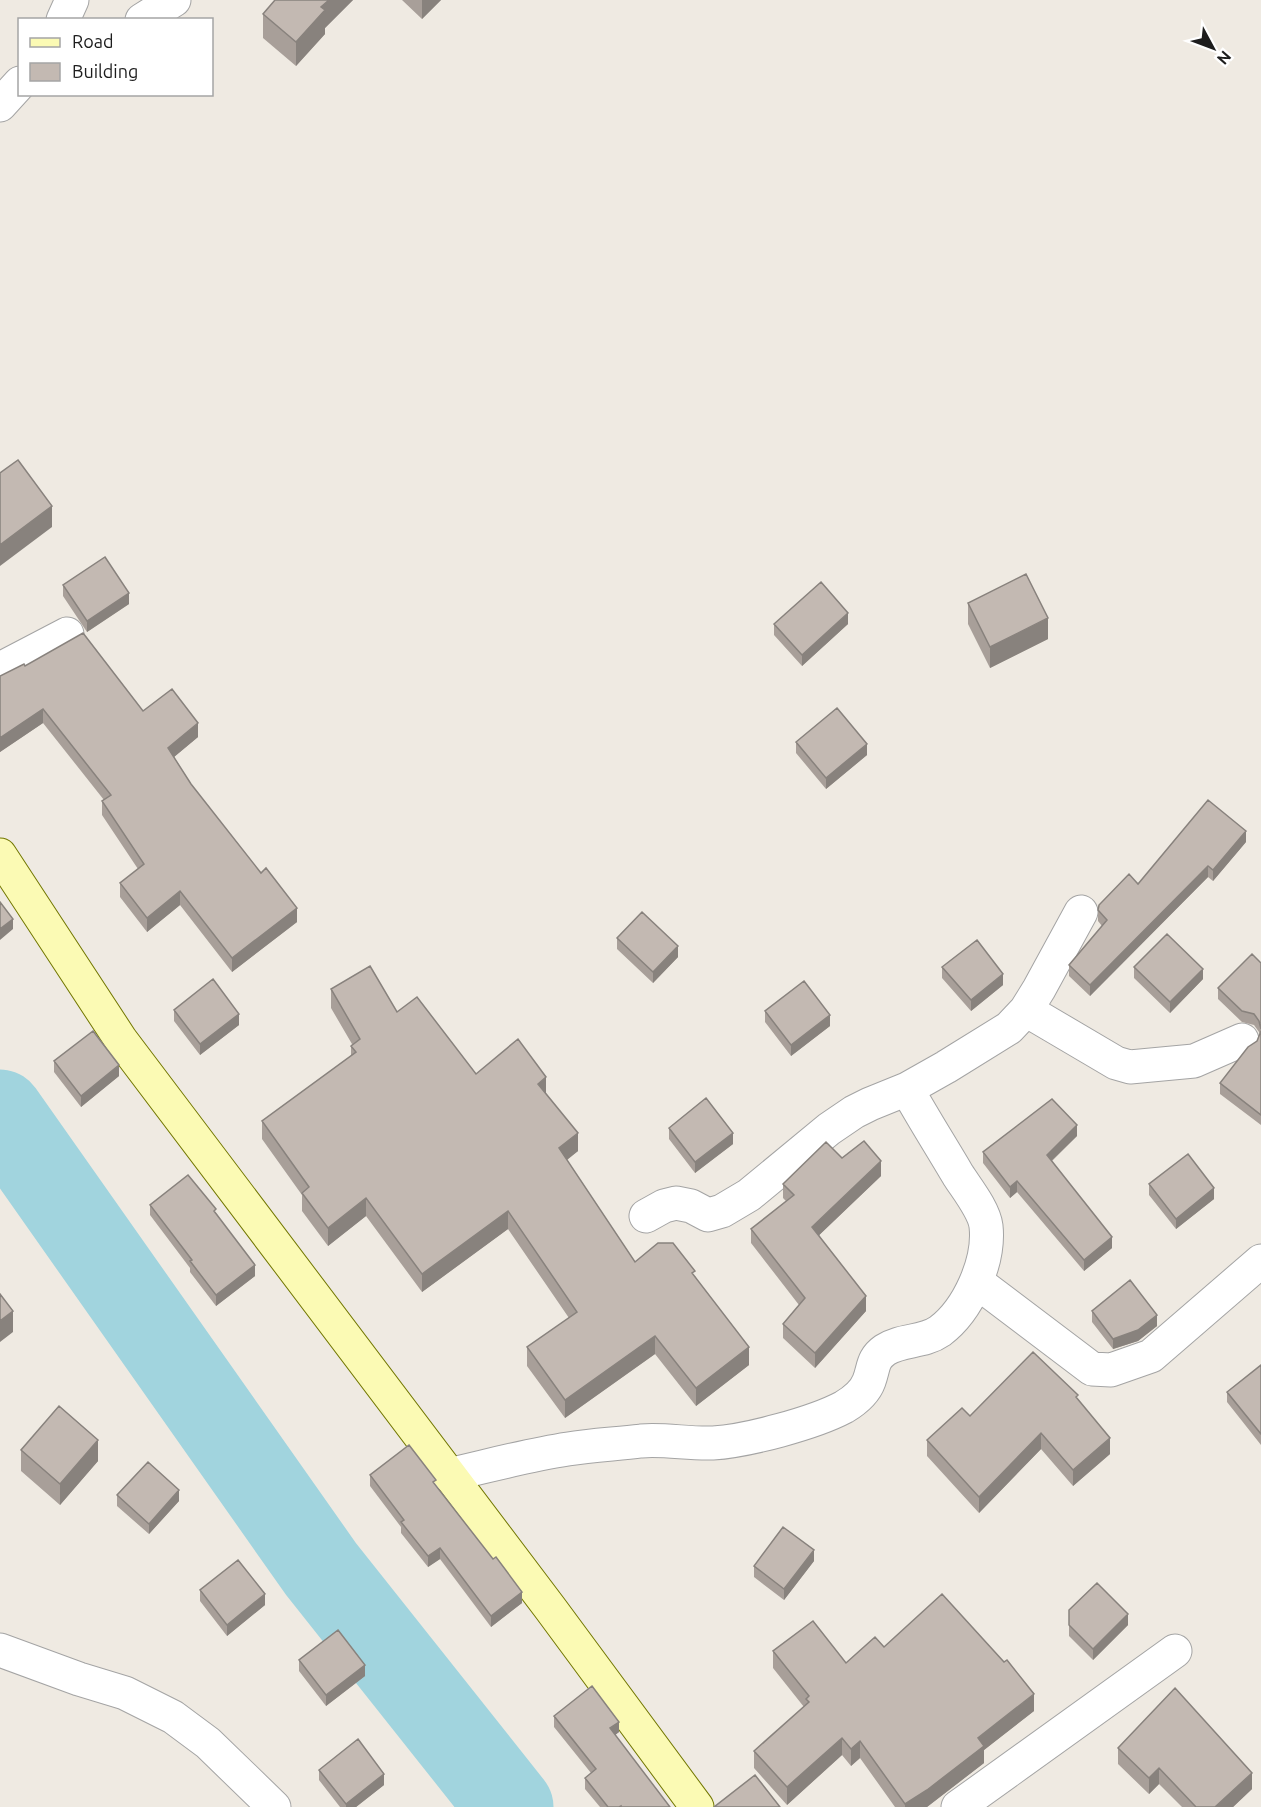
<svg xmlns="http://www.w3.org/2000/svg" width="1261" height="1807" font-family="Ubuntu,sans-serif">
<rect width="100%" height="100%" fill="#efeae2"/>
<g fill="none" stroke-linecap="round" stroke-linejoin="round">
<path stroke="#a1d4de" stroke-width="87" d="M 0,1113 L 321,1569 L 510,1807"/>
<defs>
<path id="street" d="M 63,20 L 72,0
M 142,20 L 174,0
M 0,105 L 20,83
M 0,669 L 67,634
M 1026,1010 L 1116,1063 L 1130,1067 L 1194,1061 L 1242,1040
M 646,1216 L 664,1206 L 676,1203 L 691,1206 L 708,1215 L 722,1211 L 749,1195 L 829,1129 L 854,1112 L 870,1104 L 907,1089 L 946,1067 L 1009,1028 L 1026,1010 L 1039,989 L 1081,912
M 977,1282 L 1092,1369 L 1111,1370 L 1151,1356 L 1261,1261
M 448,1475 C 488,1466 528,1455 568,1449 C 592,1445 617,1444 641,1441 C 665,1439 689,1444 713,1443 C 747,1441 814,1423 844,1407 C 854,1401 865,1392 869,1381 C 874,1368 872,1359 885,1350 C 902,1339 923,1343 940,1331 C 968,1310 990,1262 986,1226 C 984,1210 967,1189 958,1175 C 941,1146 923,1118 907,1089
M 0,1650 L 79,1679 L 125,1693 L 173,1717 L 208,1743 L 274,1807
M 958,1807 L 1175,1651"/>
<path id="secondary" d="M 0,855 L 121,1040 L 550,1608 L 697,1807"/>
</defs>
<use href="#street" stroke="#a4a4a4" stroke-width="35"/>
<use href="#secondary" stroke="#727701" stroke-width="35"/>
<use href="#street" stroke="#fff" stroke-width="33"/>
<use href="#secondary" stroke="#fbfab4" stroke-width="33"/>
</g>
<path fill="#a89f99" d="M 276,0 L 353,0 L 325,28 L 325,34 L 296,66 L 263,38 L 263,14 Z
M 402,0 L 441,0 L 422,19 Z
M 63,585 L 129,604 L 87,632 L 63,596 Z
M 968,603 L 1048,639 L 990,668 L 968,624 Z
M 774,624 L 848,624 L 802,666 L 774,635 Z
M 25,666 L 143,711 L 198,737 L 174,757 L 191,784 L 297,922 L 232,972 L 180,905 L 147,932 L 120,897 L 120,883 L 138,869 L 102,815 L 102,801 L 104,800 L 43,723 L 0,752 L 0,676 Z
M 796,742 L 867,755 L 826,789 L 796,753 Z
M 1246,842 L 1213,881 L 1208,877 L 1090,996 L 1069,976 L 1069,965 L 1102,926 L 1098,921 L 1098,910 L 1138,884 Z
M 617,938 L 678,957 L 653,983 L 617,949 Z
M 1261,963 L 1261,1125 L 1220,1094 L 1220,1083 L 1257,1041 L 1260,1034 L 1259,1032 L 1254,1025 L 1242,1022 L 1218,999 L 1218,988 Z
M 942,967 L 1003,985 L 971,1011 L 942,978 Z
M 1134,967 L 1203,979 L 1170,1013 L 1134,978 Z
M 331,989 L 397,1012 L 476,1074 L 546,1095 L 578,1151 L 567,1160 L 635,1262 L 695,1276 L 749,1365 L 696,1406 L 655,1354 L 565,1418 L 527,1366 L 527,1347 L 569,1318 L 508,1229 L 422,1292 L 366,1216 L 328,1246 L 302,1211 L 302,1195 L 262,1139 L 262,1121 L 351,1056 L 351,1046 L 352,1044 L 331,1008 Z
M 174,1010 L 239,1025 L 200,1055 L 174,1021 Z
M 765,1011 L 830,1026 L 791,1056 L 765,1022 Z
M 54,1061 L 119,1076 L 81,1107 L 54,1072 Z
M 669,1128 L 733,1144 L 695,1173 L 669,1139 Z
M 1077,1136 L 1052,1161 L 1112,1248 L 1084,1271 L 1017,1192 L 1010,1198 L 983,1163 L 983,1152 Z
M 842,1158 L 881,1176 L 819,1235 L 866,1311 L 815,1368 L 783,1338 L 783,1324 L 799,1305 L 751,1243 L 751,1229 L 786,1201 L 783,1198 L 783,1184 Z
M 1149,1184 L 1214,1199 L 1176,1229 L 1149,1195 Z
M 150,1205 L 216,1213 L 255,1276 L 216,1306 L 190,1272 L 190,1268 L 150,1215 Z
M 1092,1311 L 1157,1326 L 1138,1341 L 1113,1349 L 1092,1322 Z
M 1261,1365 L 1261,1445 L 1227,1402 L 1227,1392 Z
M 1078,1399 L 1110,1454 L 1073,1486 L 1041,1449 L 979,1513 L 927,1456 L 927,1440 L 970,1416 Z
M 21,1450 L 98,1461 L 60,1505 L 21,1471 Z
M 370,1475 L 436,1486 L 522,1603 L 491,1627 L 440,1559 L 428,1567 L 401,1533 L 401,1527 L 370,1486 Z
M 117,1495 L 179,1501 L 149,1534 L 117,1506 Z
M 814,1561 L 784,1600 L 754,1577 L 754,1566 Z
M 200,1590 L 265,1605 L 227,1636 L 200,1601 Z
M 1069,1610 L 1128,1625 L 1093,1660 L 1069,1636 Z
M 884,1647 L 1034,1711 L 984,1750 L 984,1763 L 927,1807 L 895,1807 L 860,1758 L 851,1766 L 842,1755 L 787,1805 L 754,1768 L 754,1751 L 804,1707 L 773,1668 L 773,1651 L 846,1663 Z
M 299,1660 L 365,1676 L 326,1706 L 299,1671 Z
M 554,1716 L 619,1732 L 615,1735 L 670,1807 L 600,1807 L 585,1789 L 585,1778 L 591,1773 L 554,1727 Z
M 1118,1748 L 1252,1789 L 1233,1807 L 1182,1807 L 1159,1784 L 1149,1794 L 1118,1764 Z
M 319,1770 L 384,1785 L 356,1807 L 340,1807 L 319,1780 Z"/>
<path fill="#88827d" d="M 329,0 L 353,0 L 325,28 L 325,34 L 296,66 L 296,42 L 321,7 Z
M 422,0 L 441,0 L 422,19 Z
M 52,506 L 52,527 L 0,566 L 0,545 Z
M 129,593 L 129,604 L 87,632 L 87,621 Z
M 848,613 L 848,624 L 802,666 L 802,655 Z
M 1048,618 L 1048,639 L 990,668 L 990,647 Z
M 43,709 L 43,723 L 0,752 L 0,738 Z
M 198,723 L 198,737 L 168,762 L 168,748 Z
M 867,744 L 867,755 L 826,789 L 826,778 Z
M 1246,831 L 1246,842 L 1213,881 L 1213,870 Z
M 1208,866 L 1208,877 L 1090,996 L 1090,985 Z
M 180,891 L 180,905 L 147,932 L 147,918 Z
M 297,908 L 297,922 L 232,972 L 232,958 Z
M 13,919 L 13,929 L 0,940 L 0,929 Z
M 678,946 L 678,957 L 653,983 L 653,972 Z
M 1203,969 L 1203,979 L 1170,1013 L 1170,1002 Z
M 1003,974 L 1003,985 L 971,1011 L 971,1000 Z
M 239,1014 L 239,1025 L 200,1055 L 200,1044 Z
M 830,1015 L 830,1026 L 791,1056 L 791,1045 Z
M 119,1065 L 119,1076 L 81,1107 L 81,1096 Z
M 546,1077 L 546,1095 L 538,1084 Z
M 1077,1125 L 1077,1136 L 1047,1165 L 1047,1155 Z
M 578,1133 L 578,1151 L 559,1166 L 559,1148 Z
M 733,1133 L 733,1144 L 695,1173 L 695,1162 Z
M 881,1161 L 881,1176 L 812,1242 L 812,1227 Z
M 1017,1181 L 1017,1192 L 1010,1198 L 1010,1187 Z
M 1214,1188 L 1214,1199 L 1176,1229 L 1176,1219 Z
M 366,1198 L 366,1216 L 328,1246 L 328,1228 Z
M 508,1211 L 508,1229 L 422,1292 L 422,1274 Z
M 1112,1237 L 1112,1248 L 1084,1271 L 1084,1260 Z
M 255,1265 L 255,1276 L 216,1306 L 216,1295 Z
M 866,1296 L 866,1311 L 815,1368 L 815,1353 Z
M 13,1311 L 13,1332 L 0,1342 L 0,1321 Z
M 1157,1315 L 1157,1326 L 1138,1341 L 1113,1349 L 1113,1339 Z
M 655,1336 L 655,1354 L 565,1418 L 565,1400 Z
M 749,1347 L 749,1365 L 696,1406 L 696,1388 Z
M 1041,1433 L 1041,1449 L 979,1513 L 979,1497 Z
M 1110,1438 L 1110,1454 L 1073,1486 L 1073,1470 Z
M 98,1440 L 98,1461 L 60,1505 L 60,1484 Z
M 179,1490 L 179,1501 L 149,1534 L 149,1524 Z
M 440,1548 L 440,1559 L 428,1567 L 428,1556 Z
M 814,1550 L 814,1561 L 784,1600 L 784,1589 Z
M 522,1592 L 522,1603 L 491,1627 L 491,1616 Z
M 265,1594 L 265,1605 L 227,1636 L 227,1625 Z
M 1128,1614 L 1128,1625 L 1093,1660 L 1093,1649 Z
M 365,1665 L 365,1676 L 326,1706 L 326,1695 Z
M 1034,1694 L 1034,1711 L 984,1750 L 984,1763 L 927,1807 L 905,1807 L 905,1804 L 978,1738 Z
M 619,1722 L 619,1732 L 610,1739 L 610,1728 Z
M 842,1738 L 842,1755 L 787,1805 L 787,1787 Z
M 860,1741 L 860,1758 L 851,1766 L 851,1749 Z
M 1159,1768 L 1159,1784 L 1149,1794 L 1149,1778 Z
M 1252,1773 L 1252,1789 L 1233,1807 L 1215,1807 Z
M 384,1774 L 384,1785 L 356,1807 L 346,1807 L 346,1804 Z"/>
<path fill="#c3b9b2" stroke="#88827d" stroke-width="1.5" d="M 275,0 L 329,0 L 321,7 L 325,10 L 296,42 L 263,14 Z
M 18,460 L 52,506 L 0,545 L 0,473 Z
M 105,557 L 129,593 L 87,621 L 63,585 Z
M 1026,574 L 1048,618 L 990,647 L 968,603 Z
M 821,582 L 848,613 L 802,655 L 774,624 Z
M 83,633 L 143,711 L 172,689 L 198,723 L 168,748 L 191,784 L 261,873 L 266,868 L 297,908 L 232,958 L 180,891 L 147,918 L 120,883 L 144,864 L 102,801 L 111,795 L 43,709 L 0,738 L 0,676 L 24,664 L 25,666 Z
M 837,708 L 867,744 L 826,778 L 796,742 Z
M 1208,800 L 1246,831 L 1213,870 L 1208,866 L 1090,985 L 1069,965 L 1107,920 L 1098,910 L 1099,905 L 1129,874 L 1138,884 Z
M 0,902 L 13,919 L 0,929 Z
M 642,912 L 678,946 L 653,972 L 617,938 Z
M 1167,934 L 1203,969 L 1170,1002 L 1134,967 Z
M 977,940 L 1003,974 L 971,1000 L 942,967 Z
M 1252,954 L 1261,963 L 1261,1029 L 1259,1021 L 1254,1014 L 1242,1011 L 1218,988 Z
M 370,966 L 397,1012 L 417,997 L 476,1074 L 518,1039 L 546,1077 L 538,1084 L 578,1133 L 559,1148 L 635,1262 L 658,1243 L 673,1243 L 695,1271 L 692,1273 L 749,1347 L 696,1388 L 655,1336 L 565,1400 L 527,1347 L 577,1312 L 508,1211 L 422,1274 L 366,1198 L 328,1228 L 302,1193 L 309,1187 L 262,1121 L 356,1052 L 351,1046 L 360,1039 L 331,989 Z
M 213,979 L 239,1014 L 200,1044 L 174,1010 Z
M 804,981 L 830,1015 L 791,1045 L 765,1011 Z
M 93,1031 L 119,1065 L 81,1096 L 54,1061 Z
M 1261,1031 L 1261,1115 L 1220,1083 L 1248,1047 L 1257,1041 Z
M 706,1098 L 733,1133 L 695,1162 L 669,1128 Z
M 1052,1099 L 1077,1125 L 1047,1155 L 1112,1237 L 1084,1260 L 1017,1181 L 1010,1187 L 983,1152 Z
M 864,1141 L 881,1161 L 812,1227 L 866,1296 L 815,1353 L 783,1324 L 805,1298 L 751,1229 L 794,1195 L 783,1184 L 826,1142 L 842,1158 Z
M 1188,1154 L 1214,1188 L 1176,1219 L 1149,1184 Z
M 188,1175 L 216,1209 L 214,1211 L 255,1265 L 216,1295 L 190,1261 L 192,1260 L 150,1205 Z
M 1130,1280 L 1157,1315 L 1138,1330 L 1113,1339 L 1092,1311 Z
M 0,1294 L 13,1311 L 0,1321 Z
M 1033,1352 L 1078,1395 L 1076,1397 L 1110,1438 L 1073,1470 L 1041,1433 L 979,1497 L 927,1440 L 962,1408 L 970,1416 Z
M 1261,1365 L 1261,1434 L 1227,1392 Z
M 59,1406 L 98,1440 L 60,1484 L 21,1450 Z
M 409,1445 L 436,1480 L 433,1482 L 493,1559 L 496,1557 L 522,1592 L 491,1616 L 440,1548 L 428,1556 L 401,1522 L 404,1520 L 370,1475 Z
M 148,1462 L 179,1490 L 149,1524 L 117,1495 Z
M 783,1527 L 814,1550 L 784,1589 L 754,1566 Z
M 238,1560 L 265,1594 L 227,1625 L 200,1590 Z
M 1097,1583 L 1128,1614 L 1093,1649 L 1069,1625 L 1069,1610 Z
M 942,1594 L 1004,1662 L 1007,1660 L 1034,1694 L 978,1738 L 984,1746 L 927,1790 L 905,1804 L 860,1741 L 851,1749 L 842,1738 L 787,1787 L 754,1751 L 809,1702 L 806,1699 L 809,1696 L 773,1651 L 813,1621 L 846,1663 L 875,1637 L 884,1647 Z
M 338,1630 L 365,1665 L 326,1695 L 299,1660 Z
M 592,1686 L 619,1722 L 610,1728 L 670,1807 L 621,1807 L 621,1806 L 619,1807 L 608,1807 L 585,1778 L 596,1769 L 554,1716 Z
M 1175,1688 L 1252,1773 L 1215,1807 L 1196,1807 L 1159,1768 L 1149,1778 L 1118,1748 Z
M 358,1739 L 384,1774 L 346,1804 L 319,1770 Z
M 755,1775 L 780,1807 L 714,1807 Z"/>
<rect x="18" y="18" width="195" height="78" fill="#ffffff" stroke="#a5a5a5" stroke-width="1.5"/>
<rect x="30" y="38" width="30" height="9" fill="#fbfab4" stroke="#a5a5a5" stroke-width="1.5"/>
<text x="72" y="48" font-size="18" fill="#1d1d1d">Road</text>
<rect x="30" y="63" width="30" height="18" fill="#c3b9b2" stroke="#a5a5a5" stroke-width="1.5"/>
<text x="72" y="78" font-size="18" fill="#1d1d1d">Building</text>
<g transform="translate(1213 48) rotate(131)" stroke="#ffffff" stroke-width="4.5" paint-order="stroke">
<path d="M0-4.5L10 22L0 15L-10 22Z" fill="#1d1d1d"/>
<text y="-9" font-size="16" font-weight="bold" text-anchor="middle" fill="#1d1d1d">N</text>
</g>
</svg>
